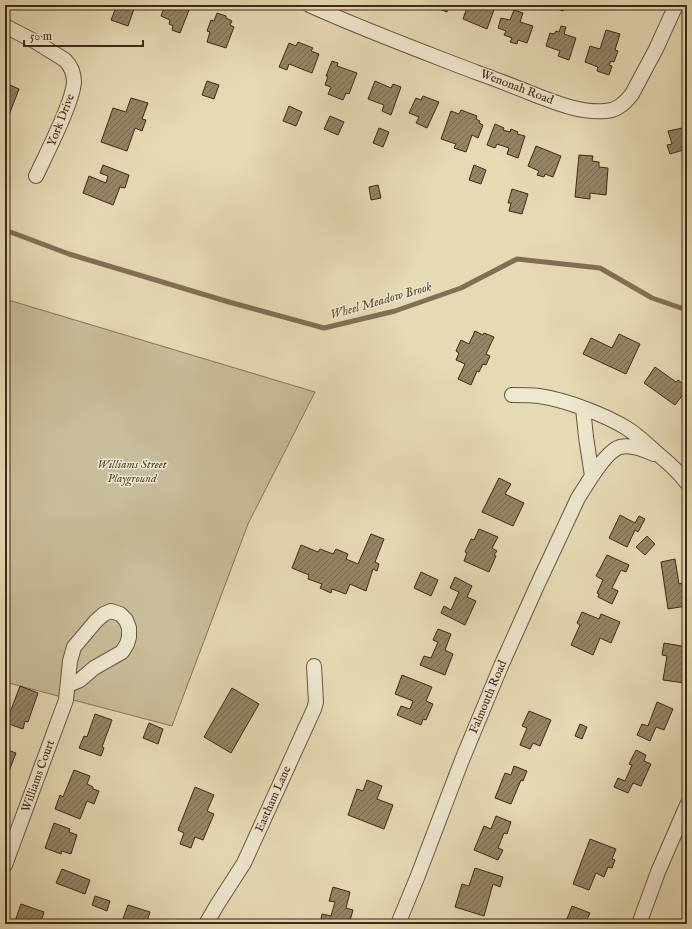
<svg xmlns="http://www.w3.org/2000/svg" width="692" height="929" font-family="'IM FELL English',serif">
<defs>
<pattern id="building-hatch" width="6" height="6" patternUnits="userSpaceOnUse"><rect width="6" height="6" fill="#958568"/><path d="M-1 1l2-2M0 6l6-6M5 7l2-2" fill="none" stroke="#7b6d54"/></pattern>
</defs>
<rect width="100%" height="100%" fill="#e6dab5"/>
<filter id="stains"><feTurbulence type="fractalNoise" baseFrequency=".005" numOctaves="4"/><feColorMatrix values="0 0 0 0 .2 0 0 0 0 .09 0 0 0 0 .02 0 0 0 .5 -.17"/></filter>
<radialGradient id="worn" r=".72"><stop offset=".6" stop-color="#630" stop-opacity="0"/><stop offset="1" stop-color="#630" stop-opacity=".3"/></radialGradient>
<path fill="#c9bc9a" stroke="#847258" d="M 5,299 L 315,392 L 248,524 L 172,726 L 5,682 Z"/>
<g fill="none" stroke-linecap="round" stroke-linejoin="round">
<path stroke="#816f55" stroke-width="5" d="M 5,230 L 69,254 L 229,302 L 324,328 L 395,311 L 461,288 L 517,259 L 600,268 L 652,298 L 687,310"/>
</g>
<path fill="url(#building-hatch)" stroke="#3e2915" d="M 117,5 L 120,6 L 149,5 L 147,10 L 135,6 L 128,26 L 111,20 Z
M 165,5 L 191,5 L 180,33 L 172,30 L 173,26 L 169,24 L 170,20 L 161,16 Z
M 429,5 L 450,5 L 447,12 Z
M 468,5 L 490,5 L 495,7 L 487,29 L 463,19 Z
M 551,5 L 565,5 L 563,11 L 550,6 Z
M 514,10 L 523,13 L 520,22 L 533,26 L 527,43 L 518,40 L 517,44 L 510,42 L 512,38 L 504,35 L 506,31 L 498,28 L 501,18 L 510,20 Z
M 217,13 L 226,16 L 226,18 L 232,21 L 230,25 L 234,27 L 226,48 L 207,42 L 210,32 L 207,31 L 211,20 L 214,21 Z
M 561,26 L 566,27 L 564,34 L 576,38 L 569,60 L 558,56 L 560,51 L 546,46 L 550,33 L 554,34 L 556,31 L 559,32 Z
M 606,30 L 620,34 L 615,50 L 618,51 L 614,62 L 611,61 L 609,65 L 612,66 L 609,75 L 597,71 L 598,67 L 585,62 L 590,46 L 600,49 Z
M 298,42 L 313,48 L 311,51 L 319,54 L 312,73 L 289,64 L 287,70 L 279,67 L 289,43 L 296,46 Z
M 332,61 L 338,63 L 337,66 L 357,73 L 349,94 L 346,93 L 343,100 L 328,94 L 331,87 L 325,85 L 328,76 L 326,76 Z
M 207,81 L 219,85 L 214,99 L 202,95 Z
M 375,81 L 391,88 L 393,84 L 401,87 L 391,115 L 382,111 L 384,105 L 368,99 Z
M 5,83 L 19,89 L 9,115 L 5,113 Z
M 423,96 L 439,102 L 427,128 L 416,123 L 419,117 L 409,113 L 416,98 L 421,100 Z
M 131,98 L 148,103 L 142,119 L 146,120 L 142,131 L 135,128 L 127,151 L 101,142 L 113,108 L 126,112 Z
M 289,106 L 302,112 L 296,126 L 283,121 Z
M 461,110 L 477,116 L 476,119 L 480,121 L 479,123 L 483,125 L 478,138 L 472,135 L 466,152 L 454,148 L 456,144 L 441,139 L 451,111 L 459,114 Z
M 330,116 L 344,122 L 338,135 L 324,129 Z
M 495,124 L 504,128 L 503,130 L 510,132 L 511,129 L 518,132 L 517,134 L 525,136 L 518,158 L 507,154 L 509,148 L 497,144 L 495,148 L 487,145 Z
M 687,127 L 687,149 L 670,154 L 667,145 L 672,144 L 668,131 Z
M 379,128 L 389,132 L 383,147 L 373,143 Z
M 536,146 L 561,156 L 553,177 L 545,174 L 544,177 L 537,175 L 539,171 L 528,166 Z
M 579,155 L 593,156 L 592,161 L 599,162 L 599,167 L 608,168 L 606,195 L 590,193 L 590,199 L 575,197 Z
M 103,165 L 129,175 L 125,188 L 120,187 L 113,205 L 83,193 L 89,176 L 106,183 L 108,176 L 100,173 Z
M 474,165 L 486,170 L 481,184 L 469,180 Z
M 378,185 L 381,198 L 371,200 L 369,187 Z
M 512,189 L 528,194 L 522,214 L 509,211 L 511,203 L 508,203 Z
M 475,331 L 483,335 L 484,333 L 494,337 L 486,354 L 490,356 L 486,365 L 483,364 L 479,372 L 477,371 L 471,385 L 458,379 L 465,364 L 456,360 L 459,353 L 456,351 L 461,340 L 469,344 Z
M 619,334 L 640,344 L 626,374 L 583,354 L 591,338 L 612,348 Z
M 655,367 L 676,382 L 678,380 L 687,387 L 687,389 L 675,405 L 644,383 Z
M 499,478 L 511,484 L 505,494 L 524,503 L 513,526 L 482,512 Z
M 620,515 L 635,523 L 639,516 L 645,519 L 638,532 L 635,530 L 627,547 L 609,538 Z
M 479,529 L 498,537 L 492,548 L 497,551 L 494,555 L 496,556 L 489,572 L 464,561 L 467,553 L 465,552 L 471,539 L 474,540 Z
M 371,534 L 384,539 L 375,562 L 379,564 L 377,571 L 373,569 L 366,591 L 350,584 L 346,594 L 332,589 L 331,593 L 320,588 L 322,584 L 308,579 L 309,575 L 292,568 L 301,545 L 318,552 L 320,549 L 333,554 L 336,549 L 348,554 L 346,559 L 358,564 Z
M 647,536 L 655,544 L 645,555 L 636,547 Z
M 607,555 L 629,565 L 626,572 L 621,570 L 612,588 L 618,591 L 612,604 L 598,597 L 599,594 L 597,593 L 603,580 L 596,576 Z
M 675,559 L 679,584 L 682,583 L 686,606 L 668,609 L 661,562 Z
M 421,572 L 438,580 L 431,596 L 414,588 Z
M 455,577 L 472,586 L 467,597 L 476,601 L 465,625 L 441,613 L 444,606 L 451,610 L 459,592 L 450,588 Z
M 582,612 L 599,619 L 601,614 L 620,622 L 611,643 L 600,638 L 593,655 L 571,645 L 580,625 L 577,623 Z
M 438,629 L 451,634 L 445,650 L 453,654 L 445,675 L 420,665 L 424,656 L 431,658 L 438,642 L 433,640 Z
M 664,643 L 687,647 L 687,667 L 685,683 L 663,680 L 667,656 L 662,655 Z
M 402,675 L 432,687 L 426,701 L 433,704 L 426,720 L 423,719 L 421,725 L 397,715 L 401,706 L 410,709 L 413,701 L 395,694 Z
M 20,686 L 38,693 L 28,722 L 25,721 L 23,729 L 6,723 Z
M 232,688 L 259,704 L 231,753 L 204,737 Z
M 657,702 L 673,709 L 664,730 L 656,727 L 650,741 L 637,735 L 642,724 L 648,726 Z
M 529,711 L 551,720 L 540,746 L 533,743 L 530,749 L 520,745 L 527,728 L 522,726 Z
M 95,714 L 112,720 L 102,747 L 104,748 L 101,756 L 79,748 L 84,736 L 87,737 Z
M 149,723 L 163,729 L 158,744 L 143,738 Z
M 580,724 L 587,727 L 582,739 L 575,736 Z
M 5,749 L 16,753 L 6,779 L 5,779 Z
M 636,750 L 646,755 L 644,761 L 651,764 L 641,786 L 633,783 L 628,793 L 614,787 L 618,778 L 625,781 L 632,765 L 629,764 Z
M 514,766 L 527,771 L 523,781 L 521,780 L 511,804 L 495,798 L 505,773 L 511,775 Z
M 74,770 L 90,776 L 87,784 L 93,787 L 93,789 L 99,791 L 94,804 L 87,801 L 80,819 L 55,809 L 60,795 L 63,797 Z
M 367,780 L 382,786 L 377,799 L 393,805 L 384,829 L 348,815 L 357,789 L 363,791 Z
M 195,787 L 214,795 L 207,811 L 214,814 L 203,840 L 195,837 L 191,848 L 180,844 L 184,833 L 178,830 Z
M 496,816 L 511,822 L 507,834 L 504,833 L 498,848 L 503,850 L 498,860 L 474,850 L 484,826 L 491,829 Z
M 54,823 L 70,829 L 69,832 L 77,835 L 71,854 L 62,851 L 61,854 L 45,848 Z
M 590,839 L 616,849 L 612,859 L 615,860 L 612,868 L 608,867 L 604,877 L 596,873 L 589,890 L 573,884 Z
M 475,868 L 503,877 L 500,887 L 493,884 L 484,916 L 455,907 L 462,884 L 469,886 Z
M 62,869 L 90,880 L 85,894 L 56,883 Z
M 333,887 L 350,892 L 346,908 L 353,910 L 349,924 L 320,924 L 322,914 L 331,916 L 335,902 L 329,901 Z
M 95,896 L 110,901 L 107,911 L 92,905 Z
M 21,904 L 44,912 L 40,924 L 14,924 Z
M 128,905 L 150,912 L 146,924 L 121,924 Z
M 572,906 L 590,913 L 585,924 L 565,924 Z"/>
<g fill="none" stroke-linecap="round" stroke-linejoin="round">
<defs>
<path id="street" d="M 309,5 C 364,30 421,51 478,73 C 498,80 518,88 538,96 C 559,104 582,113 605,111 C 617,111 626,102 632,94 L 656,49 L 676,5
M 5,26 L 36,42 L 65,60 C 71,66 74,73 74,82 C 73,95 67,108 62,120 C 54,139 45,157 36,176
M 512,395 C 521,395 530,395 539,396 C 566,400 606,415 628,429 C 640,437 649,446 659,455 C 670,464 678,471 687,483
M 592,476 C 598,467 610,450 620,447 C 631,444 645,450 654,454
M 5,865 L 66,700 L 70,661 L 74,647 L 96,621 L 104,614 L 111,611 L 120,614 L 126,620 L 129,628 L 129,637 L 127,644 L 122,652 L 94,668 L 80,680 L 68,685
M 206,924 L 217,905 L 244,863 L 314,709 L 316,702 L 314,666
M 398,924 L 417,878 L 462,760 L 501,666 L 536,588 L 578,498 L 592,476 L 586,437 L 583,408
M 639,924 L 658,872 L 687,805"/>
</defs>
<use href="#street" stroke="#68553d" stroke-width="16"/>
<use href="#street" stroke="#efe7cf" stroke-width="14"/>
</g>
<g text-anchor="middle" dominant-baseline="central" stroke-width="3" stroke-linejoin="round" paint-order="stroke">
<g font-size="12" fill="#3e2915" stroke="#efe7cf">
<text transform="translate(517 87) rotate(21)">Wenonah Road</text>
<text transform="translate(61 120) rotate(-69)">York Drive</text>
<text transform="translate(488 697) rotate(-67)">Falmouth Road</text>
<text transform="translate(38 776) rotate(-70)">Williams Court</text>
<text transform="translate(273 799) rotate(-66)">Eastham Lane</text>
</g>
<g font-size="12" font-style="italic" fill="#5a4630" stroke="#efe7cf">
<text x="132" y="464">Williams Street<tspan x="132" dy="14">Playground</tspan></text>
</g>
<g font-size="13" font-style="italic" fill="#5f4c35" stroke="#efe7cf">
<text transform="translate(381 301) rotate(-16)">Wheel Meadow Brook</text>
</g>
</g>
<rect width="692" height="929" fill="none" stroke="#e6dab5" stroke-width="20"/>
<rect x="6" y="6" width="680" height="917" fill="none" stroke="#3e2915" stroke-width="2"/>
<rect x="10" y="10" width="672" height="909" fill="none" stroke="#3e2915"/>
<path d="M24 40v6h119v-6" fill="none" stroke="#3e2915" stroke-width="2"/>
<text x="30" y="40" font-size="12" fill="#3e2915" stroke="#efe7cf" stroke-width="3" paint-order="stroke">50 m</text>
<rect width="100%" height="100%" filter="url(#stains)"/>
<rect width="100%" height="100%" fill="url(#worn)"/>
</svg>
